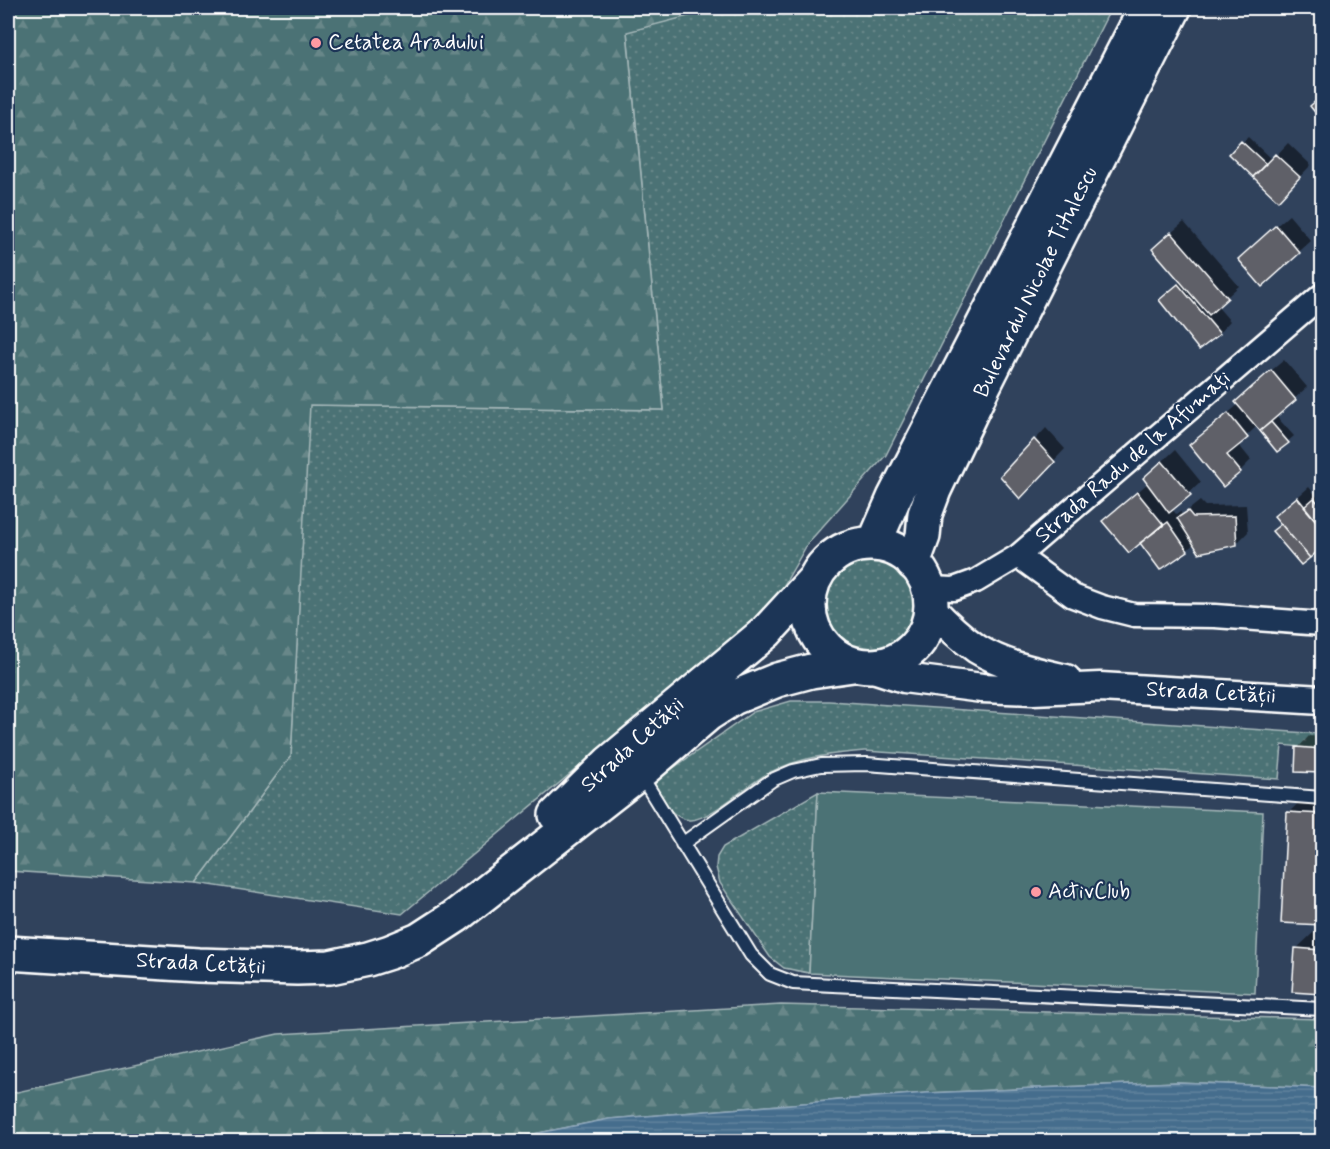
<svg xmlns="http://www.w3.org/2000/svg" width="1330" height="1149" font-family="Mynerve,sans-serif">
<defs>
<pattern id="grass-dots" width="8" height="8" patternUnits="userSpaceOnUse" patternTransform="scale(1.5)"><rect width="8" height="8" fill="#4c7274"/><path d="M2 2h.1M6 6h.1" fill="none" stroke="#678789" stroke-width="1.8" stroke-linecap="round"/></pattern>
<pattern id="forest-firs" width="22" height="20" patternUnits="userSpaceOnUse" patternTransform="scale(1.5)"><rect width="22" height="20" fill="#4c7274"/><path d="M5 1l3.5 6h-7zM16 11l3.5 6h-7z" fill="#678789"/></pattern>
<pattern id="water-rules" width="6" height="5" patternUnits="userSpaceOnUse" patternTransform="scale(1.5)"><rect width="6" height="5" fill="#456d8d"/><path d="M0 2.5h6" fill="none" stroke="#61839e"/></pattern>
</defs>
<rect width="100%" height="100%" fill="#30425c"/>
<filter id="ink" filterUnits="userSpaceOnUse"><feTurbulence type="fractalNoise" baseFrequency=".0167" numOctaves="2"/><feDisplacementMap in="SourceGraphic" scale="12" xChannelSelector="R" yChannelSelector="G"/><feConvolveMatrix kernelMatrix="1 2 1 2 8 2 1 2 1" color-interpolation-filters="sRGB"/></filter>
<g filter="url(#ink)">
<path fill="url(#grass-dots)" stroke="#a6b8ba" stroke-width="1.5" d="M 719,8 L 1111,8 L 886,455 L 808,543 L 772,606 L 402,914 L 196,883 L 291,756 L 309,405 L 664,410 L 627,31 Z
M826 605a44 44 0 1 1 88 0a44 44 0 1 1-88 0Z
M 791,701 L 829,701 L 1322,734 L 1322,749 L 1282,745 L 1279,779 L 865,751 C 832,754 798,757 767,774 C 748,784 709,821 689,820 C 672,819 659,796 649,785 L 753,712 Z
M 818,792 L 809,973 L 784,968 L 770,957 L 720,883 L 716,867 L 717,857 L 723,847 Z"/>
<path fill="url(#forest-firs)" stroke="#a6b8ba" stroke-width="1.5" d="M 8,8 L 719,8 L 627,32 L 664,410 L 310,405 L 291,756 L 196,883 L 8,871 Z
M 781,1005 L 1322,1019 L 1322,1088 L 1177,1082 L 926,1093 L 609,1119 L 499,1141 L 8,1141 L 8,1094 L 278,1034 Z"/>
<path fill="#4c7274" stroke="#a6b8ba" stroke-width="1.5" d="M 818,792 L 1263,812 L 1255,993 L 809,973 Z"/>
<path fill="url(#water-rules)" stroke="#8fa7bb" stroke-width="1.5" d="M 1177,1082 L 1322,1088 L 1322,1141 L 499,1141 L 609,1119 L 926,1093 Z"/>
<path fill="#0007" d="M 1322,97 L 1322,119 L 1312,106 Z
M 1248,137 L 1272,160 L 1288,143 L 1311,165 L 1290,187 L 1231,154 Z
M 1289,215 L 1311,241 L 1263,284 L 1252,247 Z
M 1184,222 L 1239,286 L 1217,306 L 1230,321 L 1219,333 L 1161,300 L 1181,281 L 1165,238 Z
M 1322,330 L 1322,344 L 1316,336 Z
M 1284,360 L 1307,387 L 1276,416 L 1294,436 L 1278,450 L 1257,426 L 1238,444 L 1251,460 L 1240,471 L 1203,434 L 1239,404 L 1237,402 L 1248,390 Z
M 1046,428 L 1065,449 L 1031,485 L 1002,476 Z
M 1175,450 L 1201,482 L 1172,509 L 1176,514 L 1180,511 L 1182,515 L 1200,501 L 1205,506 L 1246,505 L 1248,532 L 1236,544 L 1195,543 L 1187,550 L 1140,541 L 1104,521 L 1148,483 L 1156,467 Z
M 1309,487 L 1317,497 L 1320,494 L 1322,497 L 1322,545 L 1301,563 L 1283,524 L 1276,516 Z
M 1309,736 L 1322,737 L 1322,771 L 1296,770 L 1298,748 Z
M 1312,790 L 1322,790 L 1322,923 L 1283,921 L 1288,813 Z
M 1314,932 L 1322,932 L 1322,992 L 1294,991 L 1296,949 Z"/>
<path fill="#5e6068" stroke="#fff" stroke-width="1.5" d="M 1318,99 L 1322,104 L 1322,121 L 1310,106 Z
M 1241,141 L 1266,164 L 1253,177 L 1229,154 Z
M 1275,154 L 1300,177 L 1278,201 L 1253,177 Z
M 1276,225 L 1300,253 L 1262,287 L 1238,259 Z
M 1171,232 L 1228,298 L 1209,315 L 1152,249 Z
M 1178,284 L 1220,334 L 1199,350 L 1159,300 Z
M 1271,370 L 1296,400 L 1260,431 L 1235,402 Z
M 1228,413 L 1248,438 L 1227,455 L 1241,472 L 1223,487 L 1189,445 Z
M 1271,422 L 1289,443 L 1277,452 L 1260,431 Z
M 1034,439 L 1055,462 L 1020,499 L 1000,476 Z
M 1162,461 L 1191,495 L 1169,513 L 1143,478 Z
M 1137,492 L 1163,524 L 1129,553 L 1102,521 Z
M 1297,497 L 1322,528 L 1322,547 L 1310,558 L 1274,516 Z
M 1314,498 L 1322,508 L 1322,528 L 1304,507 Z
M 1188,511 L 1193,517 L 1235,516 L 1237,545 L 1199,553 L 1177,518 Z
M 1168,522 L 1188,551 L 1160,570 L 1140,543 Z
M 1281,524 L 1310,558 L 1301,565 L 1272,531 Z
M 1296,747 L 1322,749 L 1322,773 L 1295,772 Z
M 1287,812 L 1322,814 L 1322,925 L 1281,923 Z
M 1295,948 L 1322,950 L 1322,994 L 1292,992 Z"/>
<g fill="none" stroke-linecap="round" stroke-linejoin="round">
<defs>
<path id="service" d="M 640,774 L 751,955 L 770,974 L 793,983 L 1322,1009
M 682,844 L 772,780 L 793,771 L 821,765 L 866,764 L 1322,798"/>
<path id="minor" d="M 1018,556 L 1073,596 L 1102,607 L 1134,615 L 1215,616 L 1322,624
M 928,588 L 954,589 L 976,581 L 1018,556 L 1322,295"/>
<path id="tertiary" d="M 931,608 C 945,623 960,637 977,649 C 1003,665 1036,672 1066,679
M 870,667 L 904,678 L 982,688 L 1033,690 L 1100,687 L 1322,700"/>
<path id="secondary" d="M809 605a61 61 0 1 1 122 0a61 61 0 1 1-122 0Z
M 874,544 L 894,498 L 1146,8
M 913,563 L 923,536 L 925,514 L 934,490 L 982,389 L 1174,8
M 556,815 L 609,763 L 766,632 L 814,580
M 8,953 L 198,965 L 297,968 L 330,967 L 368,959 L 390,952 L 419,940 L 456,916 L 639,773 L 708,714 L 733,698 L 777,680 L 811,671 L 853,665"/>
</defs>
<use href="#service" stroke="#fff" stroke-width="16"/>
<use href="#minor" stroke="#fff" stroke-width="27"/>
<use href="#tertiary" stroke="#fff" stroke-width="33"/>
<use href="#secondary" stroke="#fff" stroke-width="38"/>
<use href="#service" stroke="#1d3557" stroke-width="12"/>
<use href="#minor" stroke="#1d3557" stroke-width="22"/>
<use href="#tertiary" stroke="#1d3557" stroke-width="28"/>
<use href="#secondary" stroke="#1d3557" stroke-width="33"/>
</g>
</g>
<g fill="#ff9aa2" stroke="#1d3557" stroke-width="2">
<circle cx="316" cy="43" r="6"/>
<circle cx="1036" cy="892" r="6"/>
</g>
<g text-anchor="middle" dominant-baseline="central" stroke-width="4.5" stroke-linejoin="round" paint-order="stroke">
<g font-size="22" fill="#fff" stroke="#1d3557" text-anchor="start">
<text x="328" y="43">Cetatea Aradului</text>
<text x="1048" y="892">ActivClub</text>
</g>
<g font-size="22" fill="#fff" stroke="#1d3557">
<text transform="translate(1036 282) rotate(-64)">Bulevardul Nicolae Titulescu</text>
<text transform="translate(1133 457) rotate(-41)">Strada Radu de la Afumați</text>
<text transform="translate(1211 693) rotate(3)">Strada Cetății</text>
<text transform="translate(633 745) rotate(-42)">Strada Cetății</text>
<text transform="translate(201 964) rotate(3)">Strada Cetății</text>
</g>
</g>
<rect width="1330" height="1149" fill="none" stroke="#1d3557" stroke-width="30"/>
<rect x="15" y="15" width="1300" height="1119" fill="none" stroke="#fff" stroke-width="2" filter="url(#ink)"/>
</svg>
